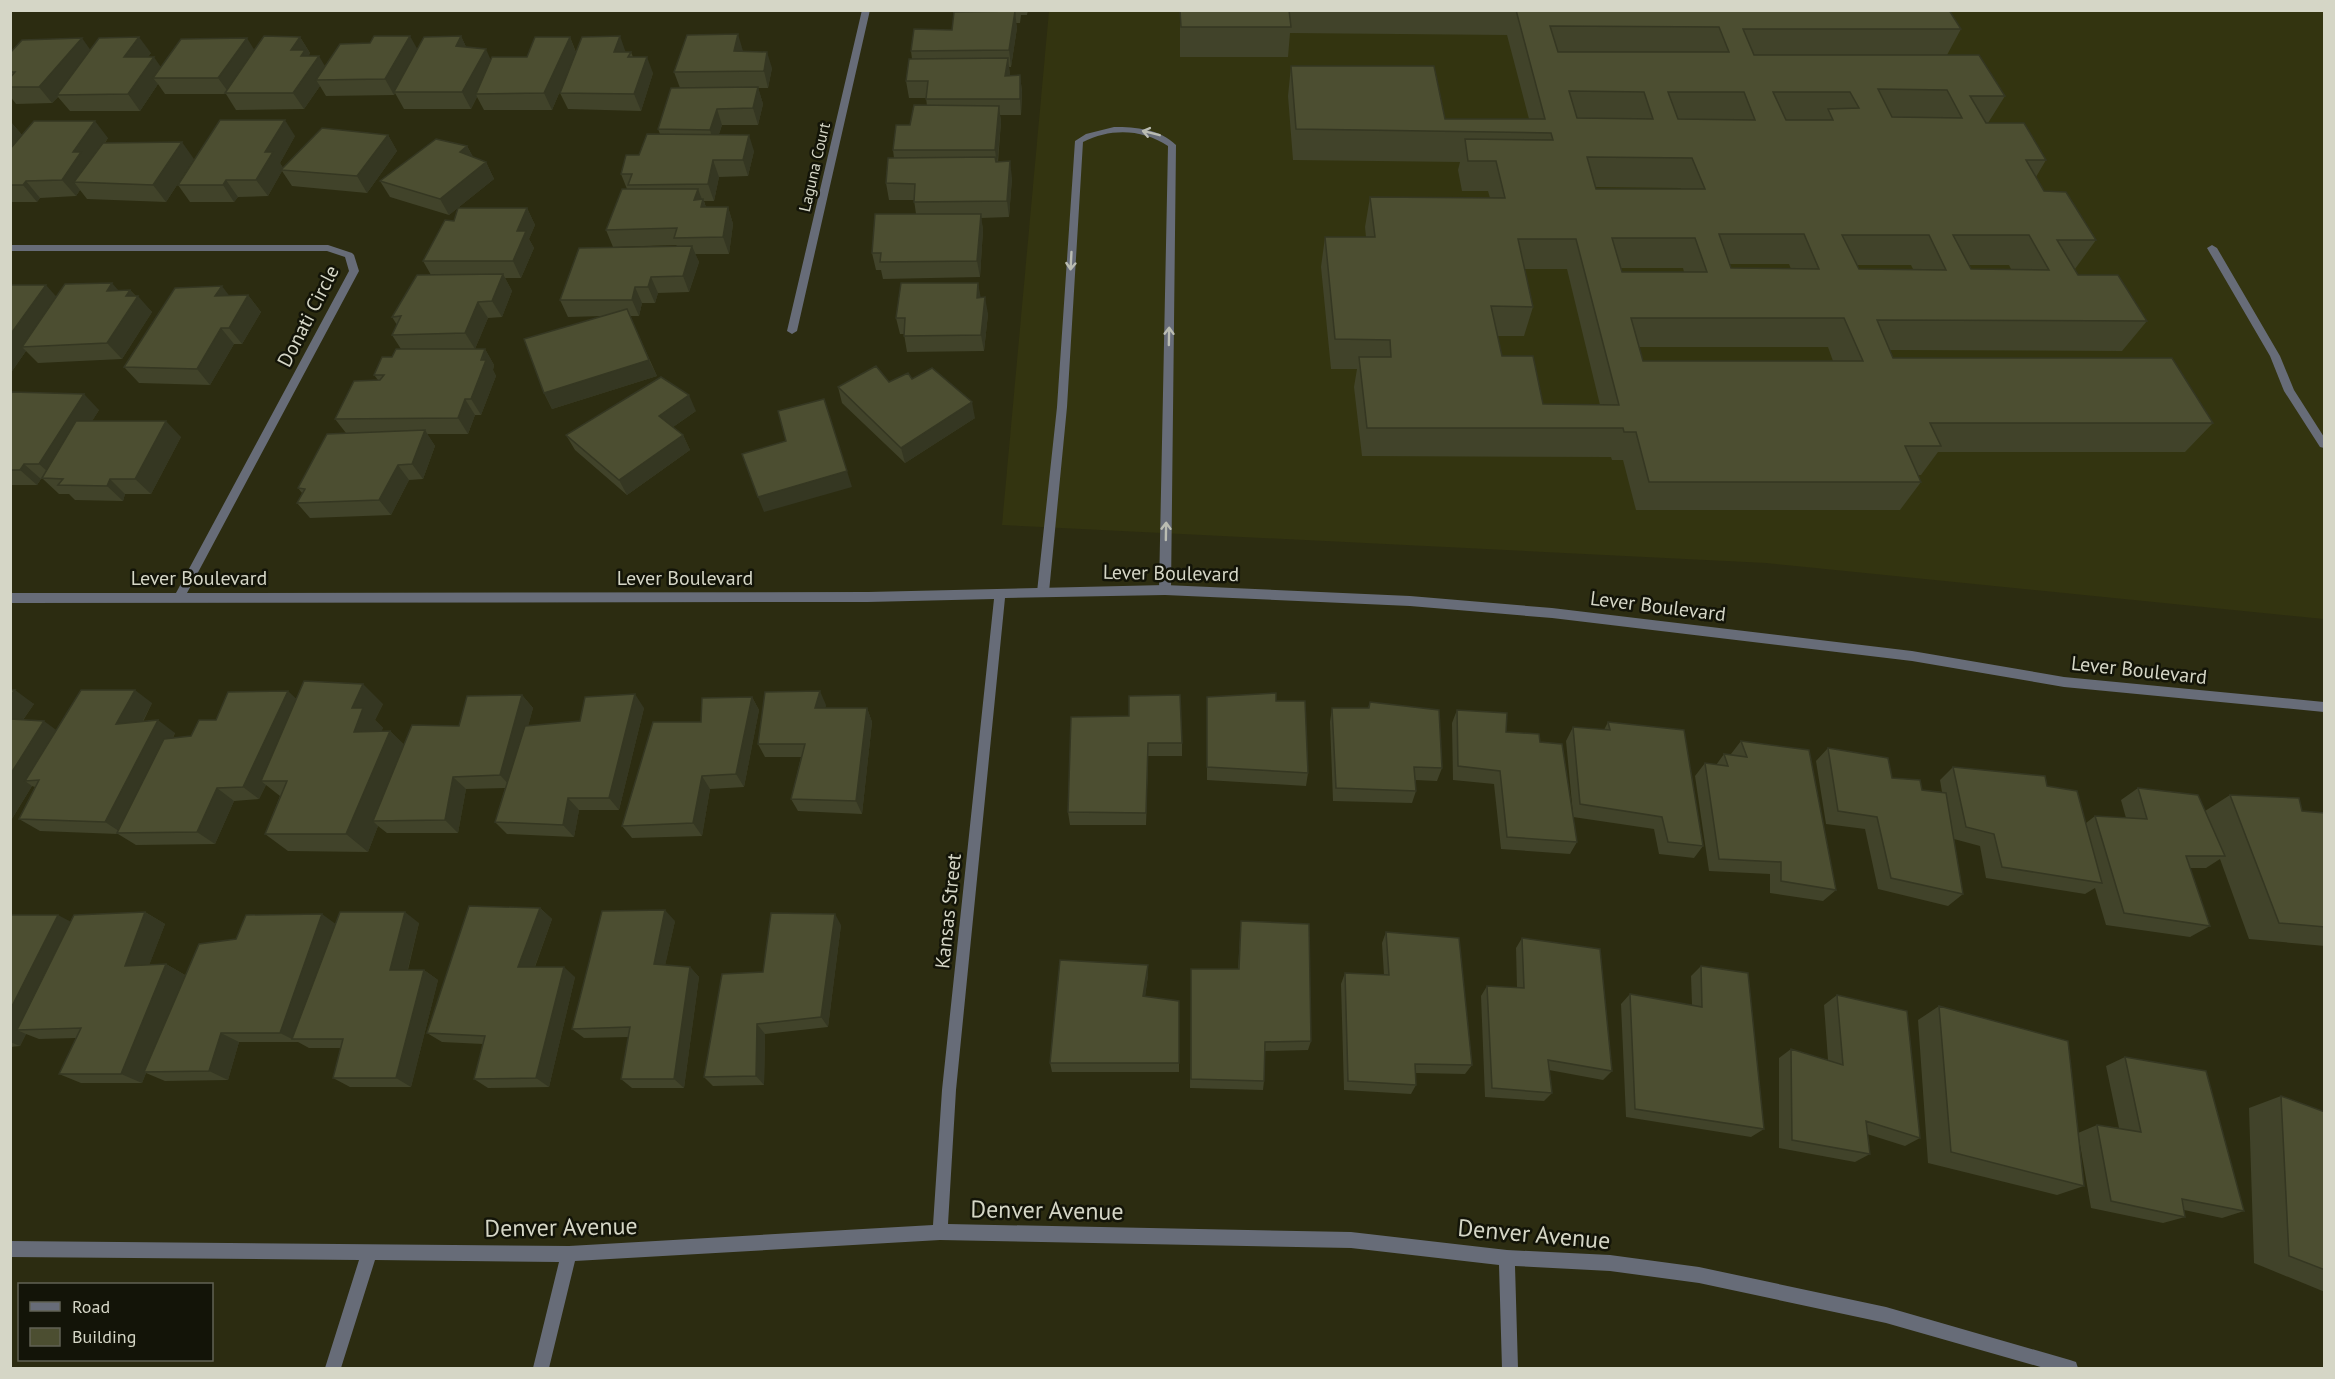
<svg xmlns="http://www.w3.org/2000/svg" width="2335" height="1379" font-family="'PT Sans',sans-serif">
<rect width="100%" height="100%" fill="#2c2c11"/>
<path fill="#333410" d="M 1049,11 L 2324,11 L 2324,619 L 1766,563 L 1002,525 Z"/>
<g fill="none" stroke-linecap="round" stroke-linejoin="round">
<path fill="#676c78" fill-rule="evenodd" d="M 1114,127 C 1136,127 1160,129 1176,145 L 1171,590 L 1165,595 L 1159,590 L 1168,146 C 1142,129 1111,128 1083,142 L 1067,407 L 1049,592 L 1043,597 L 1037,592 L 1057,407 L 1075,141 L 1086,134 Z
M 2212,245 L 2217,248 L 2280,356 L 2294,390 L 2324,437 L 2324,448 L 2320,447 L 2284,391 L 2270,356 L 2207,248 Z"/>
<path fill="#676c78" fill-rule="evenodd" d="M 862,10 L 870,10 L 797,331 L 792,334 L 787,331 Z
M 10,245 L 328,245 L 352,253 L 354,255 L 359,271 L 187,593 L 868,592 L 1165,585 L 1410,596 L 1552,608 L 1912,651 L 2064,677 L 2324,702 L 2324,712 L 2064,687 L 1912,661 L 1552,618 L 1410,606 L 1165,595 L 1005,598 L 956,1090 L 948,1224 L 1351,1232 L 1507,1250 L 1610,1255 L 1699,1267 L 1886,1307 L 2070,1360 L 2076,1362 L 2078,1368 L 2044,1368 L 1886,1323 L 1699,1283 L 1610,1271 L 1515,1266 L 1518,1368 L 1502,1368 L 1499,1265 L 1351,1248 L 940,1240 L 575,1261 L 549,1368 L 533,1368 L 559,1262 L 375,1260 L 341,1368 L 325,1368 L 359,1260 L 10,1257 L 10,1241 L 569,1246 L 933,1225 L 942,1090 L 994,599 L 868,602 L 10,603 L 10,593 L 176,593 L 349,271 L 345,257 L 327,251 L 10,251 Z"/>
</g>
<path fill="#41432a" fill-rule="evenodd" d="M 953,10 L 1028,10 L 1027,15 L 1021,15 L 1020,23 L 1016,23 L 1017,28 L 1011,67 L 1009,67 L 1010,76 L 1020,75 L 1022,92 L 1021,115 L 1000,115 L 1001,122 L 998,162 L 1012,178 L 1009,217 L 981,218 L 983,230 L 980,277 L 883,279 L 881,270 L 876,270 L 872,253 L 916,214 L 914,200 L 889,200 L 886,183 L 894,158 L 893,150 L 910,125 L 927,106 L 926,98 L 909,98 L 906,81 L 912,59 L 911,51 L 952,30 L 954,17 Z
M 1180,10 L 1949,10 L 1961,29 L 1947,55 L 2005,96 L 1988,123 L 2046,160 L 2036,177 L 2044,191 L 2096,240 L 2075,269 L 2078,275 L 2147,321 L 2122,351 L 1890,350 L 1893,358 L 2213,423 L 2185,452 L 1938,452 L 1921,475 L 1918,475 L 1921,482 L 1900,510 L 1636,510 L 1623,460 L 1612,460 L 1611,457 L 1362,456 L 1354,387 L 1357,369 L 1331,369 L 1321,267 L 1325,237 L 1366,237 L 1365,227 L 1370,197 L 1490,198 L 1488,191 L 1462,191 L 1458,170 L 1460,162 L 1293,160 L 1288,96 L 1291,66 L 1445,119 L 1529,119 L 1507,35 L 1290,33 L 1288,57 L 1180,57 ZM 1595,187 L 1681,188 L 1681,189 L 1596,189 ZM 1729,264 L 1789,264 L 1791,269 L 1731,268 ZM 1857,265 L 1911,265 L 1913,269 L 1859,269 ZM 1969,265 L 2009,265 L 2011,269 L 1971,269 ZM 1621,268 L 1683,268 L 1684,272 L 1622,272 ZM 1524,269 L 1567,269 L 1600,405 L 1543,404 L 1502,356 L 1497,336 L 1524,336 L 1533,307 ZM 1639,347 L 1828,347 L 1833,361 L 1643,361 Z
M 461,36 L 466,47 L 491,60 L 527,57 L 570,37 L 576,52 L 631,52 L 633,57 L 653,73 L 641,111 L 568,109 L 560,93 L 569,70 L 552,110 L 484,110 L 477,97 L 471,109 L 404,109 L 395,93 L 394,95 L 326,96 L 320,86 L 304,109 L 236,110 L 226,94 L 165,94 L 158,84 L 140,111 L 70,111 L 58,97 L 52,103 L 16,104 L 10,96 L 10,53 L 90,50 L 151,53 L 148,57 L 161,67 L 254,50 L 300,37 L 310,53 L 309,55 L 309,56 L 325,66 L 417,50 Z
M 743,51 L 772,68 L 768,88 L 758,88 L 763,104 L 758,125 L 722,125 L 719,134 L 754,151 L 748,176 L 719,177 L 714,201 L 704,201 L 706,207 L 728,207 L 733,224 L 729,254 L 695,254 L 699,262 L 689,292 L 658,293 L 655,303 L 642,303 L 639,316 L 630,316 L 657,376 L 552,409 L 544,393 L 603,316 L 568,317 L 560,300 L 677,246 L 676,245 L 613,247 L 606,230 L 627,189 L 621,174 L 660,134 L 658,129 L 680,88 L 674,72 Z
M 10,121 L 22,135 L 108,138 L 105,143 L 194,159 L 166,202 L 87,199 L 80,190 L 76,196 L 40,198 L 37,202 L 10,202 Z
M 388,135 L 397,151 L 367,193 L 292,186 L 282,171 L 268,196 L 238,197 L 234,202 L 190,202 L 178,185 L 295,136 L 280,163 L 283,168 Z
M 467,146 L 473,157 L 486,162 L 494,179 L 449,215 L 390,197 L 380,181 Z
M 527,208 L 535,225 L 529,239 L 534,248 L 521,278 L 505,278 L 512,291 L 502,317 L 488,318 L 475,349 L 485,349 L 494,365 L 493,370 L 496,376 L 481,415 L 475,415 L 468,434 L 427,434 L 435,446 L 423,479 L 409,480 L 391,515 L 310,518 L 297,503 L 302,493 L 298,488 L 346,433 L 335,419 L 378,380 L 374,375 L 401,349 L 392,335 L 397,325 L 392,317 L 431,275 L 423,261 L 454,221 Z
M 978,283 L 980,298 L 988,314 L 984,351 L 907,352 L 904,334 L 900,334 L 896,318 Z
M 10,285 L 56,296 L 130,290 L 152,312 L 122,359 L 38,363 L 26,351 L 10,374 Z
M 229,295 L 248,295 L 261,312 L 242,344 L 234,344 L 210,385 L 139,383 L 124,367 Z
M 912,379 L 975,418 L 905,463 L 842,403 L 838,387 Z
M 10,395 L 99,410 L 92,421 L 181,437 L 151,494 L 125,494 L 123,501 L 75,500 L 69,494 L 59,494 L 43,479 L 41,479 L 37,485 L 12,485 L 10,484 Z
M 696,411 L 673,427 L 683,435 L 690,450 L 627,495 L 575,450 L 566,435 Z
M 10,690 L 34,704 L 23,720 L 56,730 L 152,703 L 143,722 L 175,733 L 173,738 L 191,736 L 216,720 L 296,698 L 383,704 L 375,720 L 383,728 L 381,731 L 390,731 L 404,745 L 459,726 L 522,695 L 533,708 L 528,726 L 580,721 L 644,708 L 619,810 L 579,810 L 574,837 L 507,834 L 495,822 L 505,788 L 466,789 L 458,833 L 387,833 L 378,826 L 368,852 L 288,851 L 265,834 L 280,796 L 266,785 L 259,799 L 234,801 L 215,844 L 136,845 L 118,834 L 40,831 L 19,819 L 35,787 L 32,786 L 10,822 Z
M 752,697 L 759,710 L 744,787 L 710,789 L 702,836 L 632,838 L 622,826 L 701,722 Z
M 1207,697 L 1276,701 L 1308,773 L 1306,786 L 1207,780 Z
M 1370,702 L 1442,768 L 1437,781 L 1416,780 L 1416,791 L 1412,803 L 1333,801 L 1330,722 L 1332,708 L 1368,708 Z
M 826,705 L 825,708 L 867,708 L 872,722 L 862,814 L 798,811 L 791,799 L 801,757 L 765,757 L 758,744 Z
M 1457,710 L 1506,732 L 1540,742 L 1573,814 L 1566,741 L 1573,727 L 1604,730 L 1608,722 L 1703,846 L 1694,858 L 1659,854 L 1654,829 L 1573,817 L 1577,842 L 1570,854 L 1501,849 L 1494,784 L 1453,780 L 1452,723 Z
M 1071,717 L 1182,743 L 1182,756 L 1148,756 L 1146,825 L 1070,825 L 1068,812 Z
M 1741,741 L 1836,890 L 1823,901 L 1770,893 L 1770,874 L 1709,871 L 1695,776 L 1705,763 L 1716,765 L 1724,754 L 1731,755 L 1731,754 Z
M 1828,748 L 1892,778 L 1922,790 L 1942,792 L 1940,780 L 1953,767 L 2047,786 L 2086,823 L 2095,816 L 2126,818 L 2121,800 L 2138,788 L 2205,811 L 2230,795 L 2302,811 L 2325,813 L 2325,946 L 2249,939 L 2220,859 L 2206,868 L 2190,868 L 2210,926 L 2190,937 L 2106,925 L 2095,888 L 2085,894 L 1986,878 L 1980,846 L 1954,839 L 1963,894 L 1948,906 L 1878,889 L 1865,829 L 1826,824 L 1816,761 Z
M 540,908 L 552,919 L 535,967 L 575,977 L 549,1087 L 488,1088 L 474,1079 L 483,1044 L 442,1042 L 427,1033 Z
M 145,912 L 165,924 L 149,965 L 166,964 L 185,975 L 171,1010 L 236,939 L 336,924 L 419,923 L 408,970 L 424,970 L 438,980 L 411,1087 L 350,1087 L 333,1078 L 341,1048 L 309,1048 L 298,1042 L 239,1042 L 228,1080 L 165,1081 L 146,1073 L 142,1083 L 81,1083 L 59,1074 L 76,1038 L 39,1039 L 26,1034 L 20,1046 L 10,1047 L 10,915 L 71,922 Z
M 675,921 L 665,965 L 690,967 L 699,977 L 684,1088 L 632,1088 L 621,1079 L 629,1037 L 584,1038 L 572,1029 Z
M 1241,921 L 1311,1041 L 1308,1050 L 1265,1051 L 1264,1081 L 1263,1090 L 1190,1088 L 1191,979 L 1238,969 Z
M 841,925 L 828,1027 L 765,1034 L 764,1085 L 713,1086 L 704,1077 L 763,972 Z
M 1386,932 L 1472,1065 L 1465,1074 L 1416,1073 L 1416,1085 L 1411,1094 L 1344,1090 L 1341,984 L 1345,973 L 1384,975 L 1382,943 Z
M 1522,938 L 1612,1071 L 1603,1080 L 1549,1070 L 1552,1093 L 1544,1101 L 1485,1097 L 1481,996 L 1487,986 L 1517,988 L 1516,948 Z
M 1701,966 L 1764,1129 L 1751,1137 L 1626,1117 L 1621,1004 L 1630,994 L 1692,1005 L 1691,976 Z
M 1148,975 L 1145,996 L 1179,1001 L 1179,1072 L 1052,1072 L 1050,1063 Z
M 1837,995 L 1920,1138 L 1905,1146 L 1867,1134 L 1870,1154 L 1855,1162 L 1779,1148 L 1779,1058 L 1791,1049 L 1828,1060 L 1824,1005 Z
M 1939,1006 L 2084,1186 L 2057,1195 L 1928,1163 L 1918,1020 Z
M 2125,1057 L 2244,1211 L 2222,1218 L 2184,1210 L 2185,1217 L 2163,1223 L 2091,1208 L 2078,1133 L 2097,1125 L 2119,1128 L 2106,1066 Z
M 2281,1096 L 2325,1112 L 2325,1292 L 2254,1263 L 2249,1108 Z"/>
<path fill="#353722" d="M 1015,11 L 1017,28 L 1011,67 L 1009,50 Z
M 738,34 L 743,51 L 734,51 Z
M 410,36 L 419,52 L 394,92 L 395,93 L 394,95 L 385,79 Z
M 461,36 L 469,53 L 456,46 Z
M 620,36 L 626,53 L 614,52 Z
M 139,37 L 151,53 L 135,74 L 124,57 Z
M 300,37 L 310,53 L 309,55 L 314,64 L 319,56 L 329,73 L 316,80 L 320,86 L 304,109 L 293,93 L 291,50 Z
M 570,37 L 576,53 L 552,110 L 544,93 Z
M 82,38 L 94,55 L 57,95 L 58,97 L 52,103 L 39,87 Z
M 247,38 L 257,54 L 229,93 L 218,78 Z
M 486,49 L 493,65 L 476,94 L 477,97 L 471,109 L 462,92 Z
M 767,52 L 772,68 L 768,88 L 764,71 Z
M 154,57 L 165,73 L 153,78 L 158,84 L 140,111 L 128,94 Z
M 647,57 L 653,73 L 641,111 L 634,94 Z
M 1008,58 L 1010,75 L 1007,92 L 1005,76 Z
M 1020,75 L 1022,92 L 1021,115 L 1020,99 Z
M 758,87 L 763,104 L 758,125 L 753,108 Z
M 999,106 L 1001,122 L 997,166 L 995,150 Z
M 717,109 L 722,125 L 715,146 L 710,130 Z
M 285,120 L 295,136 L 280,163 L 284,169 L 281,170 L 282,171 L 268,196 L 256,180 L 265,152 Z
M 10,121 L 24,137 L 10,156 Z
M 95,121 L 108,138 L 90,163 L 74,182 L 80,190 L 76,196 L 62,180 L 73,152 Z
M 388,135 L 397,151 L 367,193 L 357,176 Z
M 749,135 L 754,151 L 748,176 L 743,160 Z
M 182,142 L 194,159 L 166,202 L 153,185 Z
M 467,146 L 476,162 L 460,152 Z
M 713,160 L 719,177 L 714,201 L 708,184 Z
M 1010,161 L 1012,178 L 1009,217 L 1007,201 Z
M 486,162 L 494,179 L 449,215 L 440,199 Z
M 226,180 L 238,197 L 234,202 L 223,185 Z
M 26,181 L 40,198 L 37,202 L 23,185 Z
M 698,189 L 703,202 L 703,199 L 709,216 L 694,200 Z
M 728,207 L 733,224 L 729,254 L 723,237 Z
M 527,208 L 535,225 L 529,239 L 534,248 L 521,278 L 513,261 L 517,231 Z
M 981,214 L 983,230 L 980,277 L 977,261 Z
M 692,246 L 699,262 L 689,292 L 683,276 Z
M 503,274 L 512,291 L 502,317 L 492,301 Z
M 651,277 L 658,293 L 655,303 L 648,287 Z
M 112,283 L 126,299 L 107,291 Z
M 978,283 L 981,299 L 977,298 Z
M 46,285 L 61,302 L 22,347 L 26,351 L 10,374 L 10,335 Z
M 222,286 L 234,302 L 215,296 Z
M 635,287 L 642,303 L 639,316 L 632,300 Z
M 130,290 L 137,298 L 138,296 L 152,312 L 122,359 L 107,343 L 126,296 Z
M 248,295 L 261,312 L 242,344 L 229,328 Z
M 985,297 L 988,314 L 984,351 L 981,335 Z
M 478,302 L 488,318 L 475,349 L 465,333 Z
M 221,328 L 234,344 L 210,385 L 197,369 Z
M 485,349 L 494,365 L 493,370 L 496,376 L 481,415 L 471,399 Z
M 649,360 L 657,376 L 552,409 L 544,393 Z
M 84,394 L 99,410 L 56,479 L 39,464 Z
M 689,395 L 696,411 L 666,432 L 659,416 Z
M 465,399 L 475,415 L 468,434 L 458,418 Z
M 972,402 L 975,418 L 905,463 L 901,448 Z
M 166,421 L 181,437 L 151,494 L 135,479 Z
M 425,430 L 435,446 L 423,479 L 412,464 Z
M 683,435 L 690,450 L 627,495 L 619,480 Z
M 24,464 L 41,479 L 37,485 L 20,470 Z
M 398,465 L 409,480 L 391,515 L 379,500 Z
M 847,471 L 852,487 L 764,512 L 758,497 Z
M 110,479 L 125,494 L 123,501 L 107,486 Z
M 363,684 L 383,704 L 375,720 L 383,728 L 374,751 L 354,732 L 352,708 Z
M 15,690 L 34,704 L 15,731 L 10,729 L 10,696 Z
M 135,690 L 152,703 L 134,738 L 116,724 Z
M 288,691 L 303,705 L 261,781 L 266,785 L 259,799 L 243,787 Z
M 820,691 L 826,705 L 821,721 L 815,708 Z
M 635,694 L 644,708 L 619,810 L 609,798 Z
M 522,695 L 533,708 L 512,788 L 500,775 Z
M 752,697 L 759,710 L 744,787 L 736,774 Z
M 867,708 L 872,722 L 862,814 L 856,801 Z
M 158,720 L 175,733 L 125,833 L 122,833 L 105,822 Z
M 44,721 L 63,735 L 25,781 L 32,786 L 10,822 L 10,775 Z
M 390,731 L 410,750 L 373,821 L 378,826 L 368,852 L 346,834 Z
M 1148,743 L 1148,756 L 1146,825 L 1146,813 Z
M 702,776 L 710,789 L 702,836 L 693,823 Z
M 453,777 L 466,789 L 458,833 L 445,820 Z
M 217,788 L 234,801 L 215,844 L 197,832 Z
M 568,798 L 579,810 L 574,837 L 563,825 Z
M 540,908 L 552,919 L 531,977 L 518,967 Z
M 665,910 L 675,921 L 663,975 L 654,964 Z
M 145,912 L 165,924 L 145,976 L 125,966 Z
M 405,912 L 419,923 L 405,980 L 390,970 Z
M 322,914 L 337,925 L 292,1039 L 298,1042 L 280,1033 Z
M 835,914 L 841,925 L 828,1027 L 821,1017 Z
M 58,915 L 79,926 L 17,1030 L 26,1034 L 20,1046 L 10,1042 L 10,1010 Z
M 166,964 L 185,975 L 146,1072 L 144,1072 L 146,1073 L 142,1083 L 121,1074 Z
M 1148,965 L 1148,975 L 1144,1006 L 1143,996 Z
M 564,967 L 575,977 L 549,1087 L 536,1078 Z
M 690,967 L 699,977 L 684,1088 L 674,1079 Z
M 424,970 L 438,980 L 411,1087 L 396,1078 Z
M 757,1024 L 765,1034 L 764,1085 L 756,1076 Z
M 221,1033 L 239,1042 L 228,1080 L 209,1071 Z"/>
<path fill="#4c4e31" stroke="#353722" stroke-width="1.5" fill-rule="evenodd" d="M 1180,10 L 1289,10 L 1291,27 L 1181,27 Z
M 1516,10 L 1949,10 L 1961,29 L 1743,29 L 1754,55 L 1979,55 L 2005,96 L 1970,96 L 1986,123 L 2024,123 L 2046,160 L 2026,160 L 2044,191 L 2066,192 L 2096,240 L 2057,240 L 2078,275 L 2118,275 L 2147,321 L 1877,320 L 1893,358 L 2172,358 L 2213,423 L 1930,423 L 1941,446 L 1905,446 L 1921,482 L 1649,482 L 1636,432 L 1624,432 L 1623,428 L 1367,428 L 1359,357 L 1391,357 L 1390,340 L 1335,339 L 1325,237 L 1375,237 L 1370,197 L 1505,198 L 1496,161 L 1468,161 L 1465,139 L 1553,140 L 1551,133 L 1296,129 L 1291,66 L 1434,66 L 1445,119 L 1545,119 ZM 1550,26 L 1719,27 L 1729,52 L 1558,52 ZM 1878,89 L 1947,90 L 1962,118 L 1892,117 ZM 1569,91 L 1644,92 L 1653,119 L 1577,118 ZM 1668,92 L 1744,92 L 1755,120 L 1678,119 ZM 1773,92 L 1850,92 L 1859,108 L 1828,109 L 1833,120 L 1786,120 ZM 1587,157 L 1692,158 L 1705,189 L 1596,189 ZM 1719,234 L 1804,234 L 1819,269 L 1731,268 ZM 1842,235 L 1929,235 L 1946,270 L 1859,269 ZM 1953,235 L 2029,235 L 2049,270 L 1971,269 ZM 1612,238 L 1695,238 L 1707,272 L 1622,272 ZM 1518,239 L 1576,239 L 1619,405 L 1543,404 L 1533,356 L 1502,356 L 1491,306 L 1533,307 ZM 1631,318 L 1844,318 L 1863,361 L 1643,361 Z
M 1015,11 L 1009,50 L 911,51 L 914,29 L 952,30 L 954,12 Z
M 738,34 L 734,51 L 767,52 L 764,71 L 674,72 L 687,35 Z
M 264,36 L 300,37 L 291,50 L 305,50 L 301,56 L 319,56 L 293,93 L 225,93 Z
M 374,36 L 410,36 L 385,79 L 316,80 L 340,44 L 370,43 Z
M 461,36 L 456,46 L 486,49 L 462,92 L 394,92 L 424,37 Z
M 620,36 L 614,52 L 631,52 L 628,57 L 647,57 L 634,94 L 560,93 L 582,37 Z
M 139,37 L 124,57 L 154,57 L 128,94 L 57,95 L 99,38 Z
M 535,37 L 570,37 L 544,93 L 476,94 L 492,57 L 527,57 Z
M 82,38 L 39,87 L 10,87 L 10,78 L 15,72 L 10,72 L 10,53 L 22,40 Z
M 247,38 L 218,78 L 153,78 L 181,39 Z
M 1008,58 L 1005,76 L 1020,75 L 1020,99 L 926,99 L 928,81 L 906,81 L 909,59 Z
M 758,87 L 753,108 L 717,109 L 710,130 L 658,129 L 671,88 Z
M 914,105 L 999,106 L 995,150 L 893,150 L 896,125 L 910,125 Z
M 220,120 L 285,120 L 265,152 L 273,152 L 256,180 L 226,180 L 223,185 L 178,185 Z
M 34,121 L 95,121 L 73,152 L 81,152 L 62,180 L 26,181 L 23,185 L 10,185 L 10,149 Z
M 322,128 L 388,135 L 357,176 L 281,170 Z
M 647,134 L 749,135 L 743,160 L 713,160 L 708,184 L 628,185 L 632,174 L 621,174 L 626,155 L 639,155 Z
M 436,139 L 467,146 L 460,152 L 486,162 L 440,199 L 380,181 Z
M 182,142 L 153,185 L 74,182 L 103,143 Z
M 995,157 L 996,162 L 1010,161 L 1007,201 L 914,202 L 915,184 L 886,183 L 888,158 Z
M 622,189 L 698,189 L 694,200 L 703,199 L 701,207 L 728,207 L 723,237 L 674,238 L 677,228 L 606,230 Z
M 458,208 L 527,208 L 517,231 L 526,231 L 513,261 L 423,261 L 445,220 L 454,221 Z
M 875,214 L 981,214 L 977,261 L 880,262 L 881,253 L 872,253 Z
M 692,246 L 683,276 L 651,277 L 648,287 L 635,287 L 632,300 L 560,300 L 579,248 Z
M 503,274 L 492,301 L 478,302 L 465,333 L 392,335 L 401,316 L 392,317 L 417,275 Z
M 112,283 L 107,291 L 130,290 L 126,296 L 138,296 L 107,343 L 22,347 L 65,284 Z
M 901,283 L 978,283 L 977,298 L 985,297 L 981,335 L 904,336 L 905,318 L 896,318 Z
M 10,285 L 46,285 L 10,335 Z
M 222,286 L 215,296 L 248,295 L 229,328 L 221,328 L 197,369 L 124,367 L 175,288 Z
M 627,309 L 649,360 L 544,393 L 524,339 Z
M 396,349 L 485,349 L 481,360 L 486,360 L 471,399 L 465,399 L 458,418 L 335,419 L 354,381 L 380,380 L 384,375 L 374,375 L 382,357 L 392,357 Z
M 876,366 L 889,382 L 908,373 L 912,379 L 932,368 L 972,402 L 901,448 L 838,387 Z
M 661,377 L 689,395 L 659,416 L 683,435 L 619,480 L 566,435 Z
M 12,392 L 84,394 L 39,464 L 24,464 L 20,470 L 10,470 L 10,395 Z
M 824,399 L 847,471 L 758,497 L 742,454 L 786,441 L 778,411 Z
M 76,421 L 166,421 L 135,479 L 110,479 L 107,486 L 58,485 L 63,479 L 42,478 Z
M 425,430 L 412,464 L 398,465 L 379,500 L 297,503 L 305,489 L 298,488 L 327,434 Z
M 304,681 L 363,684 L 352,708 L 363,708 L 354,732 L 390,731 L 346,834 L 265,834 L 287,781 L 261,781 Z
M 10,690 L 15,690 L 10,696 Z
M 81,690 L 135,690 L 116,724 L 158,720 L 105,822 L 19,819 L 39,780 L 25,781 Z
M 288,691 L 243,787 L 217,788 L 197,832 L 117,833 L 164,739 L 191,736 L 199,720 L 216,720 L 228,692 Z
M 820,691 L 815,708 L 867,708 L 856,801 L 791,799 L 805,744 L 758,744 L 765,692 Z
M 1276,693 L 1276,701 L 1305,701 L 1308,773 L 1207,767 L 1207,697 Z
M 635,694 L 609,798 L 568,798 L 563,825 L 495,822 L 525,726 L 580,721 L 585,697 Z
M 522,695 L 500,775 L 453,777 L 445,820 L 373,821 L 412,725 L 459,726 L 467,696 Z
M 1180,695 L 1182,743 L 1148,743 L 1146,813 L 1068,812 L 1071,717 L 1129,716 L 1129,696 Z
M 752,697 L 736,774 L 702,776 L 693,823 L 622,826 L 653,722 L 701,722 L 702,698 Z
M 1370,702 L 1439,710 L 1442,768 L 1414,767 L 1416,791 L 1336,788 L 1332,708 L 1369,708 Z
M 1457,710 L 1507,713 L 1506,732 L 1539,734 L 1540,742 L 1562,744 L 1577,842 L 1507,837 L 1500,771 L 1458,766 Z
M 10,719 L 44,721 L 10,775 Z
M 1608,722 L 1684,730 L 1703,846 L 1668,842 L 1662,817 L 1580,804 L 1573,727 L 1610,730 Z
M 1741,741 L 1809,750 L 1836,890 L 1781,881 L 1781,862 L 1719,859 L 1705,763 L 1728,766 L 1724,754 L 1747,757 Z
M 1828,748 L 1888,758 L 1892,778 L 1920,780 L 1922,790 L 1946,793 L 1963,894 L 1891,878 L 1877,817 L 1838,811 Z
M 1953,767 L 2045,776 L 2047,786 L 2077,791 L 2102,883 L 2002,867 L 1994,834 L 1966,827 Z
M 2138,788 L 2198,795 L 2225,856 L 2186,856 L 2210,926 L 2124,913 L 2095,816 L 2147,819 Z
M 2230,795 L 2299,798 L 2302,811 L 2325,813 L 2325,927 L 2279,923 Z
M 469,906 L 540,908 L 518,967 L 564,967 L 536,1078 L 474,1079 L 485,1036 L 427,1033 Z
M 665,910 L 654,964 L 690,967 L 674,1079 L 621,1079 L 630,1027 L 572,1029 L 602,911 Z
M 145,912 L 125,966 L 166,964 L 121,1074 L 59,1074 L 81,1028 L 17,1030 L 74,915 Z
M 340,912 L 405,912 L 390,970 L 424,970 L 396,1078 L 333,1078 L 343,1039 L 292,1039 Z
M 771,913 L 835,914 L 821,1017 L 757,1024 L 756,1076 L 704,1077 L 722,974 L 763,972 Z
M 322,914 L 280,1033 L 221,1033 L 209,1071 L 144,1072 L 199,944 L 236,939 L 246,915 Z
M 10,915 L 58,915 L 10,1010 Z
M 1241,921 L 1309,924 L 1311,1041 L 1265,1042 L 1264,1081 L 1191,1079 L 1191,969 L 1239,969 Z
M 1386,932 L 1459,938 L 1472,1065 L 1415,1064 L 1416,1085 L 1348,1081 L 1345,973 L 1389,975 Z
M 1522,938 L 1600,949 L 1612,1071 L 1548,1060 L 1552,1093 L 1492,1088 L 1487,986 L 1524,988 Z
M 1060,960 L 1148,965 L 1143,996 L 1179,1001 L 1179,1063 L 1050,1063 Z
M 1701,966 L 1748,973 L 1764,1129 L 1635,1109 L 1630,994 L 1702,1007 Z
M 1837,995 L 1907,1011 L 1920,1138 L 1866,1121 L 1870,1154 L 1792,1140 L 1791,1049 L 1843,1065 Z
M 1939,1006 L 2068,1041 L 2084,1186 L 1951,1152 Z
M 2125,1057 L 2206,1071 L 2244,1211 L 2182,1199 L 2185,1217 L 2111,1201 L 2097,1125 L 2141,1132 Z
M 2281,1096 L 2325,1112 L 2325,1270 L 2289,1256 Z"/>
<defs><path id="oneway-shaft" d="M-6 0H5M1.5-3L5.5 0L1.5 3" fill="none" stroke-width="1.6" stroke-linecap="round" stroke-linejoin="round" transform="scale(1.5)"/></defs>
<g stroke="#babcb2">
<use href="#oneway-shaft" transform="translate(1151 133) rotate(-166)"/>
<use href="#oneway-shaft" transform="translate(1071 261) rotate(93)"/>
<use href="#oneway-shaft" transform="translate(1169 336) rotate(-89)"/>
<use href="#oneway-shaft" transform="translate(1166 531) rotate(-89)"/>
</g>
<g text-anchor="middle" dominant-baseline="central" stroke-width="5" stroke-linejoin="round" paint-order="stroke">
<g font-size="16" fill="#d5d6c6" stroke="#131408">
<text transform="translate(814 167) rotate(-77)">Laguna Court</text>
</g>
<g font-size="20" fill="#d5d6c6" stroke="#131408">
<text transform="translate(308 316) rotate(-63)">Donati Circle</text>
<text transform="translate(1171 573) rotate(1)">Lever Boulevard</text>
<text x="199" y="578">Lever Boulevard</text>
<text x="685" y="578">Lever Boulevard</text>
<text transform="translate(1658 606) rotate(7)">Lever Boulevard</text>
<text transform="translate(2139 670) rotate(6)">Lever Boulevard</text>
<text transform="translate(948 911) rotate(-84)">Kansas Street</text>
</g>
<g font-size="24" fill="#d5d6c6" stroke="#131408">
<text transform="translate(1047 1210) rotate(1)">Denver Avenue</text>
<text transform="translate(561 1227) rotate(-1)">Denver Avenue</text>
<text transform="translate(1534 1234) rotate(5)">Denver Avenue</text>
</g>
</g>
<rect width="2335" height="1379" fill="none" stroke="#d5d6c6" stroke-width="24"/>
<rect x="18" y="1283" width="195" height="78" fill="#131408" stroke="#616254" stroke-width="1.5"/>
<rect x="30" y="1302" width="30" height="9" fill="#676c78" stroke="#616254" stroke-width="1.5"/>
<text x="72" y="1313" font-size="18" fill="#d5d6c6">Road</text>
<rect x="30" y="1328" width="30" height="18" fill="#4c4e31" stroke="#616254" stroke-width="1.5"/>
<text x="72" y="1343" font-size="18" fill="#d5d6c6">Building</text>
</svg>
